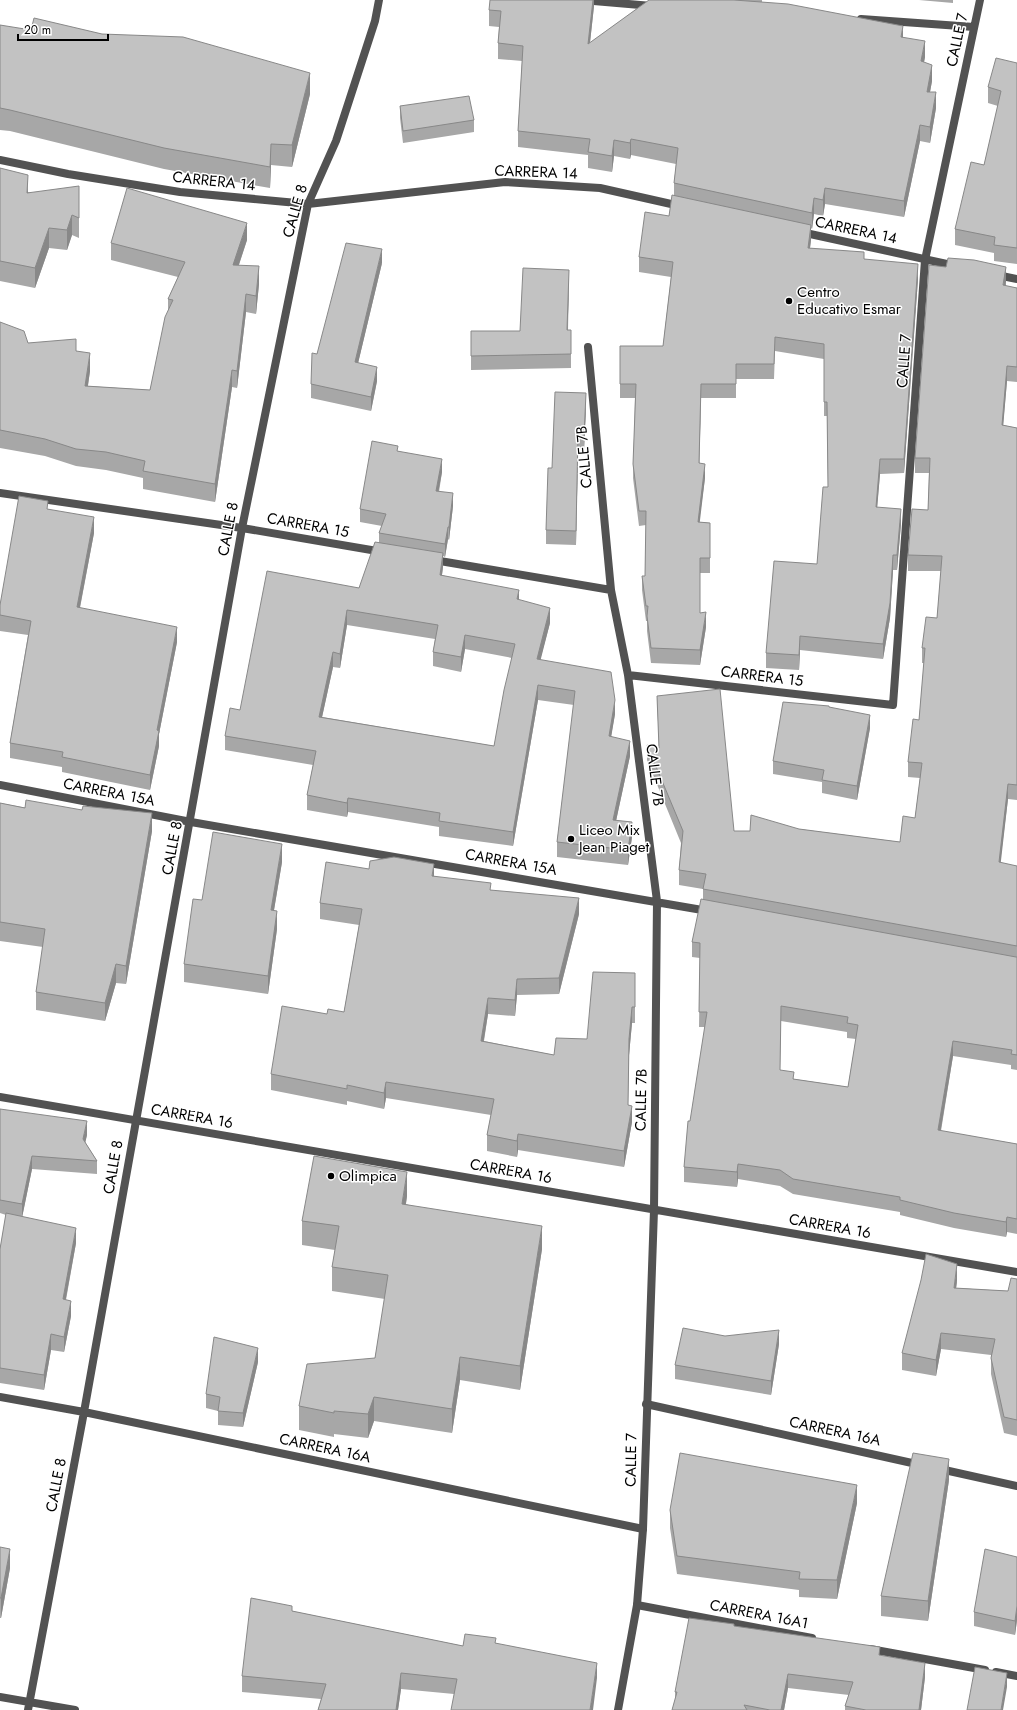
<svg xmlns="http://www.w3.org/2000/svg" width="1017" height="1710" font-family="Jost,sans-serif">
<rect width="100%" height="100%" fill="#fff"/>
<g fill="none" stroke-linecap="round" stroke-linejoin="round">
<path stroke="#525252" stroke-width="8" d="M 582,0 L 652,6
M 861,19 L 974,27
M 0,160 L 68,174 L 180,192 L 308,204 L 505,182 L 600,188 L 680,206
M 801,232 L 956,266
M 997,275 L 1017,279
M 588,347 L 611,590 L 628,675 L 657,901 L 654,1210
M 0,493 L 242,528 L 383,552
M 434,560 L 611,590
M 628,675 L 893,705 L 925,260 L 980,0
M 0,785 L 191,822 L 708,911
M 0,1397 L 84,1412 L 643,1529
M 646,1404 L 921,1465
M 940,1469 L 1017,1486
M 637,1605 L 812,1638
M 870,1649 L 985,1670
M 996,1672 L 1017,1676
M 0,1697 L 75,1710
M 28,1710 L 84,1412 L 242,528 L 308,204 L 336,141 L 375,21 L 379,0"/>
<path stroke="#525252" stroke-width="8" d="M 0,1097 L 1017,1272
M 618,1710 L 637,1605 L 643,1529 L 654,1210"/>
</g>
<path fill="#a7a7a7" fill-rule="evenodd" d="M 594,0 L 594,6 L 590,43 L 649,0 L 762,0 L 762,2 L 903,37 L 925,57 L 924,62 L 932,81 L 930,92 L 936,108 L 930,143 L 920,141 L 904,217 L 825,204 L 823,216 L 814,214 L 812,229 L 811,228 L 811,240 L 810,248 L 864,259 L 918,279 L 904,473 L 880,474 L 877,507 L 901,524 L 897,570 L 893,570 L 890,618 L 883,659 L 800,650 L 799,670 L 766,668 L 766,653 L 817,564 L 828,487 L 827,416 L 824,416 L 824,359 L 775,351 L 774,379 L 736,379 L 736,398 L 701,398 L 699,463 L 705,478 L 699,522 L 710,523 L 710,573 L 700,573 L 700,613 L 706,627 L 700,665 L 651,663 L 647,631 L 647,621 L 646,621 L 642,590 L 642,576 L 645,576 L 646,525 L 639,526 L 633,478 L 635,398 L 620,398 L 620,346 L 663,346 L 671,277 L 639,272 L 639,257 L 669,216 L 674,195 L 674,183 L 676,164 L 631,155 L 630,159 L 614,156 L 612,172 L 588,168 L 588,155 L 518,147 L 518,131 L 522,61 L 498,59 L 498,43 L 499,27 L 489,26 L 489,10 Z
M 919,0 L 953,0 L 953,3 Z
M 0,25 L 310,94 L 292,167 L 271,165 L 270,188 L 164,169 L 10,131 L 0,130 Z
M 1017,63 L 1017,264 L 994,261 L 994,253 L 955,245 L 955,229 L 984,165 L 998,106 L 988,103 L 988,87 Z
M 400,106 L 474,120 L 474,132 L 403,143 L 400,118 Z
M 0,168 L 28,192 L 79,206 L 79,238 L 72,235 L 67,250 L 49,248 L 35,288 L 0,281 Z
M 247,240 L 239,265 L 259,284 L 256,314 L 246,312 L 237,388 L 232,387 L 215,502 L 143,489 L 143,478 L 106,470 L 76,466 L 45,456 L 0,448 L 0,322 L 28,343 L 76,351 L 90,371 L 88,386 L 150,390 L 168,312 L 168,299 L 178,277 L 111,260 L 111,243 Z
M 382,263 L 358,363 L 377,381 L 371,411 L 311,398 L 311,384 L 317,354 Z
M 1006,282 L 1006,286 L 1017,288 L 1017,382 L 1007,381 L 1003,425 L 1017,428 L 1017,800 L 1008,799 L 1000,863 L 1017,866 L 1017,1070 L 1011,1069 L 1011,1065 L 953,1056 L 941,1131 L 1017,1144 L 1017,1234 L 1007,1232 L 1006,1237 L 954,1228 L 900,1215 L 900,1212 L 793,1194 L 780,1186 L 738,1179 L 737,1187 L 684,1182 L 684,1167 L 705,1027 L 699,1027 L 700,958 L 692,957 L 692,942 L 703,900 L 703,889 L 679,885 L 679,870 L 681,843 L 647,760 L 647,745 L 659,748 L 657,696 L 734,831 L 750,831 L 799,829 L 900,842 L 915,818 L 920,778 L 908,777 L 908,762 L 919,720 L 924,663 L 922,663 L 922,648 L 937,618 L 941,571 L 908,571 L 908,555 L 928,510 L 929,473 L 915,473 L 915,458 ZM 781,1021 L 847,1032 L 847,1038 L 856,1039 L 848,1087 L 794,1079 L 780,1070 Z
M 569,284 L 568,330 L 571,330 L 571,368 L 471,370 L 471,331 L 520,331 Z
M 586,407 L 584,450 L 578,449 L 576,545 L 546,544 L 546,530 L 552,468 Z
M 398,451 L 442,472 L 439,492 L 453,506 L 449,540 L 448,539 L 445,557 L 443,556 L 443,567 L 442,575 L 519,600 L 550,623 L 540,660 L 615,714 L 611,736 L 630,756 L 616,821 L 632,837 L 628,865 L 557,857 L 557,842 L 574,705 L 538,700 L 513,846 L 439,836 L 439,827 L 348,812 L 347,817 L 307,810 L 307,795 L 313,765 L 225,750 L 225,736 L 240,710 L 359,588 L 379,542 L 379,533 L 382,526 L 360,522 L 360,509 ZM 347,625 L 435,639 L 433,652 L 433,666 L 461,672 L 465,649 L 512,658 L 494,746 L 322,717 L 333,667 L 340,668 Z
M 48,509 L 94,533 L 80,608 L 177,642 L 159,734 L 159,746 L 150,790 L 62,772 L 62,767 L 10,758 L 10,743 L 28,635 L 0,631 L 0,605 Z
M 829,707 L 870,728 L 857,800 L 822,793 L 822,782 L 773,774 L 773,761 Z
M 0,803 L 152,831 L 126,984 L 116,983 L 105,1021 L 36,1010 L 36,992 L 43,947 L 0,941 Z
M 282,862 L 274,910 L 277,929 L 268,994 L 184,982 L 184,964 L 202,900 Z
M 369,869 L 434,876 L 491,890 L 579,914 L 559,994 L 517,995 L 515,1016 L 488,1014 L 484,1041 L 554,1055 L 587,1039 L 635,973 L 635,1023 L 632,1023 L 629,1055 L 628,1105 L 632,1122 L 624,1167 L 518,1150 L 517,1157 L 487,1151 L 487,1135 L 491,1115 L 386,1098 L 384,1109 L 347,1101 L 347,1105 L 271,1090 L 271,1074 L 327,1014 L 344,1012 L 359,925 L 320,919 L 320,903 Z
M 0,1109 L 87,1135 L 85,1142 L 97,1161 L 97,1174 L 32,1169 L 22,1217 L 76,1243 L 66,1300 L 71,1316 L 64,1352 L 51,1350 L 44,1390 L 0,1383 L 0,1249 L 6,1215 L 0,1213 Z
M 407,1196 L 406,1204 L 542,1249 L 520,1390 L 460,1380 L 452,1433 L 374,1421 L 368,1438 L 334,1434 L 334,1437 L 299,1430 L 299,1406 L 375,1358 L 385,1299 L 332,1291 L 332,1267 L 335,1250 L 302,1245 L 302,1221 Z
M 1017,1279 L 1017,1436 L 1004,1433 L 991,1374 L 991,1355 L 941,1349 L 936,1376 L 902,1370 L 902,1353 L 957,1281 L 956,1288 L 1008,1291 Z
M 725,1336 L 779,1344 L 771,1395 L 675,1379 L 675,1365 Z
M 258,1362 L 243,1427 L 218,1425 L 218,1411 L 206,1408 L 206,1394 Z
M 949,1480 L 928,1621 L 881,1616 L 881,1596 Z
M 857,1503 L 837,1599 L 799,1597 L 799,1590 L 677,1574 L 670,1528 L 670,1510 Z
M 0,1547 L 10,1568 L 1,1618 L 0,1618 Z
M 1017,1557 L 1017,1620 L 1015,1635 L 974,1626 L 974,1612 Z
M 292,1611 L 463,1646 L 496,1643 L 597,1678 L 454,1694 L 401,1689 L 398,1710 L 318,1710 L 321,1699 L 242,1692 L 242,1676 Z
M 734,1626 L 880,1656 L 925,1677 L 921,1710 L 845,1710 L 845,1706 L 849,1695 L 788,1688 L 784,1710 L 672,1710 L 675,1700 L 675,1692 Z"/>
<path fill="#888" d="M 593,0 L 594,0 L 594,6 L 588,60 L 588,44 Z
M 903,26 L 903,42 L 901,37 Z
M 925,41 L 925,57 L 921,77 L 921,61 Z
M 932,65 L 932,81 L 927,108 L 927,92 Z
M 310,73 L 310,94 L 292,167 L 292,145 Z
M 936,92 L 936,108 L 930,143 L 930,127 Z
M 920,125 L 920,141 L 904,217 L 904,201 Z
M 631,139 L 631,155 L 630,159 L 630,143 Z
M 614,140 L 614,156 L 612,172 L 612,156 Z
M 271,144 L 271,165 L 270,188 L 270,167 Z
M 28,175 L 28,195 L 27,193 Z
M 825,188 L 825,204 L 823,216 L 823,200 Z
M 814,198 L 814,214 L 812,229 L 812,213 Z
M 72,215 L 72,235 L 67,250 L 67,230 Z
M 247,223 L 247,240 L 233,282 L 233,265 Z
M 811,225 L 811,240 L 808,263 L 808,248 Z
M 49,228 L 49,248 L 35,288 L 35,268 Z
M 382,249 L 382,263 L 355,376 L 355,362 Z
M 918,264 L 918,279 L 904,473 L 904,459 Z
M 259,266 L 259,284 L 256,314 L 256,296 Z
M 1006,267 L 1006,282 L 1003,300 L 1003,285 Z
M 569,270 L 569,284 L 567,344 L 567,330 Z
M 246,294 L 246,312 L 237,388 L 237,371 Z
M 90,353 L 90,371 L 85,404 L 85,386 Z
M 1007,366 L 1007,381 L 1002,440 L 1002,425 Z
M 377,367 L 377,381 L 371,411 L 371,397 Z
M 232,370 L 232,387 L 215,502 L 215,484 Z
M 701,384 L 701,398 L 699,478 L 699,463 Z
M 586,393 L 586,407 L 584,450 L 584,436 Z
M 578,435 L 578,449 L 576,545 L 576,531 Z
M 442,459 L 442,472 L 436,504 L 436,491 Z
M 880,459 L 880,474 L 876,522 L 876,507 Z
M 705,464 L 705,478 L 698,537 L 698,522 Z
M 453,493 L 453,506 L 449,540 L 449,527 Z
M 901,509 L 901,524 L 897,570 L 897,555 Z
M 94,517 L 94,533 L 77,622 L 77,607 Z
M 448,527 L 448,539 L 445,557 L 445,544 Z
M 443,553 L 443,567 L 440,589 L 440,575 Z
M 893,555 L 893,570 L 890,618 L 883,659 L 883,644 Z
M 519,590 L 519,604 L 517,599 Z
M 550,608 L 550,623 L 537,674 L 537,659 Z
M 347,610 L 347,625 L 340,668 L 340,654 Z
M 706,612 L 706,627 L 700,665 L 700,650 Z
M 177,627 L 177,642 L 159,734 L 159,746 L 150,790 L 150,775 L 157,730 Z
M 465,635 L 465,649 L 461,672 L 461,657 Z
M 800,636 L 800,650 L 799,670 L 799,655 Z
M 333,652 L 333,667 L 319,731 L 319,717 Z
M 538,685 L 538,700 L 513,846 L 513,832 Z
M 615,700 L 615,714 L 609,750 L 609,736 Z
M 870,715 L 870,728 L 857,800 L 857,786 Z
M 630,741 L 630,756 L 613,835 L 613,820 Z
M 1008,784 L 1008,799 L 999,878 L 999,862 Z
M 348,798 L 348,812 L 347,817 L 347,803 Z
M 152,813 L 152,831 L 126,984 L 126,966 Z
M 632,822 L 632,837 L 628,865 L 628,850 Z
M 282,844 L 282,862 L 271,928 L 271,910 Z
M 434,864 L 434,880 L 432,876 Z
M 579,898 L 579,914 L 559,994 L 559,978 Z
M 277,911 L 277,929 L 268,994 L 268,976 Z
M 116,964 L 116,983 L 105,1021 L 105,1003 Z
M 517,979 L 517,995 L 515,1016 L 515,1000 Z
M 488,998 L 488,1014 L 481,1057 L 481,1041 Z
M 632,1007 L 632,1023 L 629,1055 L 629,1039 Z
M 953,1041 L 953,1056 L 938,1146 L 938,1130 Z
M 386,1082 L 386,1098 L 384,1109 L 384,1093 Z
M 632,1106 L 632,1122 L 624,1167 L 624,1151 Z
M 87,1121 L 87,1135 L 83,1153 L 83,1139 Z
M 518,1134 L 518,1150 L 517,1157 L 517,1141 Z
M 32,1156 L 32,1169 L 22,1218 L 22,1204 Z
M 738,1164 L 738,1179 L 737,1187 L 737,1172 Z
M 407,1172 L 407,1196 L 402,1228 L 402,1204 Z
M 1007,1217 L 1007,1232 L 1006,1237 L 1006,1222 Z
M 542,1226 L 542,1249 L 520,1390 L 520,1366 Z
M 76,1228 L 76,1243 L 63,1314 L 63,1299 Z
M 957,1264 L 957,1281 L 954,1305 L 954,1288 Z
M 71,1301 L 71,1316 L 64,1352 L 64,1337 Z
M 779,1330 L 779,1344 L 771,1395 L 771,1381 Z
M 941,1333 L 941,1349 L 936,1376 L 936,1360 Z
M 51,1334 L 51,1350 L 44,1390 L 44,1375 Z
M 258,1348 L 258,1362 L 243,1427 L 243,1413 Z
M 460,1357 L 460,1380 L 452,1433 L 452,1409 Z
M 374,1397 L 374,1421 L 368,1438 L 368,1414 Z
M 949,1459 L 949,1480 L 928,1621 L 928,1601 Z
M 857,1485 L 857,1503 L 837,1599 L 837,1580 Z
M 10,1549 L 10,1568 L 1,1618 L 1,1598 Z
M 1017,1606 L 1017,1620 L 1015,1635 L 1015,1621 Z
M 597,1663 L 597,1678 L 593,1710 L 590,1710 Z
M 925,1663 L 925,1677 L 921,1710 L 919,1710 Z
M 401,1673 L 401,1689 L 398,1710 L 396,1710 Z
M 1007,1673 L 1007,1687 L 1003,1710 L 1001,1710 Z
M 788,1674 L 788,1688 L 784,1710 L 781,1710 Z"/>
<path fill="#c2c2c2" stroke="#888" fill-rule="evenodd" d="M 490,0 L 593,0 L 588,44 L 649,0 L 734,0 L 788,4 L 903,26 L 901,37 L 925,41 L 921,61 L 932,65 L 927,92 L 936,92 L 930,127 L 920,125 L 904,201 L 825,188 L 823,200 L 814,198 L 812,213 L 674,183 L 678,148 L 631,139 L 630,143 L 614,140 L 612,156 L 588,152 L 590,139 L 518,131 L 523,46 L 498,43 L 501,11 L 489,10 Z
M 34,18 L 102,34 L 183,37 L 310,73 L 292,145 L 271,144 L 270,167 L 164,148 L 10,110 L 0,108 L 0,25 L 31,30 Z
M 996,58 L 1017,63 L 1017,248 L 994,245 L 995,237 L 955,229 L 971,162 L 984,165 L 1001,91 L 988,87 Z
M 469,96 L 474,120 L 403,131 L 400,106 Z
M 0,168 L 28,175 L 27,193 L 79,186 L 79,218 L 72,215 L 67,230 L 49,228 L 35,268 L 0,261 Z
M 127,188 L 247,223 L 233,265 L 259,266 L 256,296 L 246,294 L 237,371 L 232,370 L 215,484 L 143,471 L 145,461 L 106,452 L 76,449 L 45,439 L 0,430 L 0,322 L 24,331 L 28,343 L 76,339 L 76,351 L 90,353 L 85,386 L 150,390 L 165,317 L 173,300 L 168,299 L 185,262 L 111,243 Z
M 672,195 L 811,225 L 808,248 L 864,252 L 864,259 L 918,264 L 904,459 L 880,459 L 876,507 L 901,509 L 897,555 L 893,555 L 890,603 L 883,644 L 800,636 L 799,655 L 766,653 L 774,561 L 817,564 L 823,487 L 828,487 L 827,402 L 824,402 L 824,344 L 775,337 L 774,364 L 736,364 L 736,384 L 701,384 L 699,463 L 705,464 L 698,522 L 710,523 L 710,558 L 700,558 L 700,613 L 706,612 L 700,650 L 651,648 L 647,616 L 648,606 L 646,606 L 642,576 L 645,576 L 646,511 L 639,511 L 633,464 L 636,384 L 620,384 L 620,346 L 663,346 L 673,262 L 639,257 L 645,212 L 669,216 Z
M 346,243 L 382,249 L 355,362 L 377,367 L 371,397 L 311,384 L 312,353 L 317,354 Z
M 948,258 L 974,260 L 1006,267 L 1003,285 L 1017,288 L 1017,367 L 1007,366 L 1002,425 L 1017,428 L 1017,785 L 1008,784 L 999,862 L 1017,866 L 1017,946 L 703,889 L 706,874 L 679,870 L 683,831 L 647,745 L 659,748 L 657,696 L 720,689 L 734,831 L 750,831 L 751,815 L 799,829 L 900,842 L 903,816 L 915,818 L 922,763 L 908,762 L 913,719 L 919,720 L 925,648 L 922,648 L 926,617 L 937,618 L 942,556 L 908,555 L 912,509 L 928,510 L 930,458 L 915,458 L 929,265 L 946,267 Z
M 523,268 L 569,270 L 567,330 L 571,330 L 571,354 L 471,356 L 471,331 L 520,331 Z
M 555,392 L 586,393 L 584,436 L 578,435 L 576,531 L 546,530 L 548,468 L 552,468 Z
M 372,441 L 398,446 L 397,451 L 442,459 L 436,491 L 453,493 L 449,527 L 448,527 L 445,544 L 379,533 L 386,514 L 360,509 Z
M 19,496 L 48,501 L 47,509 L 94,517 L 77,607 L 177,627 L 157,730 L 159,731 L 150,775 L 62,757 L 63,752 L 10,743 L 31,621 L 0,615 L 0,605 Z
M 375,542 L 443,553 L 440,575 L 519,590 L 517,599 L 550,608 L 537,659 L 611,672 L 615,700 L 609,736 L 630,741 L 613,820 L 632,822 L 628,850 L 557,842 L 575,691 L 538,685 L 513,832 L 439,821 L 440,813 L 348,798 L 347,803 L 307,795 L 316,751 L 225,736 L 230,708 L 240,710 L 267,571 L 359,588 ZM 347,610 L 438,625 L 433,652 L 461,657 L 465,635 L 515,644 L 504,690 L 494,746 L 319,717 L 333,652 L 340,654 Z
M 783,702 L 829,706 L 829,707 L 870,715 L 857,786 L 822,780 L 824,770 L 773,761 Z
M 26,800 L 82,810 L 83,806 L 152,813 L 126,966 L 116,964 L 105,1003 L 36,992 L 45,929 L 0,922 L 0,803 L 25,808 Z
M 213,832 L 282,844 L 271,910 L 277,911 L 268,976 L 184,964 L 193,899 L 202,900 Z
M 394,857 L 434,864 L 432,876 L 491,883 L 490,890 L 579,898 L 559,978 L 517,979 L 515,1000 L 488,998 L 481,1041 L 554,1055 L 556,1038 L 587,1039 L 593,972 L 635,973 L 635,1007 L 632,1007 L 629,1039 L 628,1105 L 632,1106 L 624,1151 L 518,1134 L 517,1141 L 487,1135 L 494,1099 L 386,1082 L 384,1093 L 347,1085 L 347,1089 L 271,1074 L 282,1006 L 327,1014 L 328,1009 L 344,1012 L 362,909 L 320,903 L 326,862 L 369,869 L 370,861 Z
M 701,899 L 1016,957 L 1017,957 L 1017,1055 L 1011,1054 L 1012,1050 L 953,1041 L 938,1130 L 1017,1144 L 1017,1219 L 1007,1217 L 1006,1222 L 954,1213 L 900,1200 L 900,1197 L 793,1179 L 780,1170 L 738,1164 L 737,1172 L 684,1167 L 688,1121 L 690,1121 L 707,1012 L 699,1012 L 700,943 L 692,942 ZM 781,1006 L 848,1017 L 847,1023 L 858,1025 L 848,1087 L 793,1079 L 794,1072 L 780,1070 Z
M 0,1109 L 87,1121 L 83,1139 L 97,1161 L 32,1156 L 22,1204 L 0,1200 Z
M 314,1156 L 407,1172 L 402,1204 L 542,1226 L 520,1366 L 460,1357 L 452,1409 L 374,1397 L 368,1414 L 334,1411 L 334,1413 L 299,1406 L 307,1364 L 375,1358 L 388,1275 L 332,1267 L 339,1226 L 302,1221 Z
M 6,1213 L 76,1228 L 63,1299 L 71,1301 L 64,1337 L 51,1334 L 44,1375 L 0,1368 L 0,1249 Z
M 926,1254 L 957,1264 L 954,1288 L 1008,1291 L 1011,1278 L 1017,1279 L 1017,1420 L 1004,1417 L 991,1358 L 995,1339 L 941,1333 L 936,1360 L 902,1353 L 921,1280 Z
M 683,1328 L 725,1336 L 779,1330 L 771,1381 L 675,1365 Z
M 214,1337 L 258,1348 L 243,1413 L 218,1411 L 220,1397 L 206,1394 Z
M 680,1453 L 857,1485 L 837,1580 L 799,1579 L 800,1572 L 677,1556 L 670,1510 Z
M 913,1453 L 949,1459 L 928,1601 L 881,1596 Z
M 0,1547 L 10,1549 L 1,1598 L 0,1598 Z
M 985,1549 L 1017,1557 L 1017,1606 L 1015,1621 L 974,1612 Z
M 251,1598 L 292,1606 L 292,1611 L 463,1646 L 465,1634 L 496,1638 L 495,1643 L 597,1663 L 590,1710 L 451,1710 L 457,1679 L 401,1673 L 396,1710 L 318,1710 L 326,1684 L 242,1676 Z
M 689,1618 L 734,1624 L 734,1626 L 880,1647 L 879,1655 L 925,1663 L 919,1710 L 866,1710 L 845,1706 L 853,1682 L 788,1674 L 781,1710 L 770,1710 L 744,1705 L 747,1710 L 672,1710 L 677,1692 L 675,1692 Z
M 975,1667 L 1007,1673 L 1001,1710 L 967,1710 Z"/>
<g fill="#000" stroke="#fff" stroke-width="1.5">
<circle cx="789" cy="301" r="4"/>
<circle cx="571" cy="839" r="4"/>
<circle cx="331" cy="1176" r="4"/>
</g>
<g text-anchor="middle" dominant-baseline="central" stroke-width="3" stroke-linejoin="round" paint-order="stroke">
<g font-size="15" fill="#000" stroke="#fff">
<text transform="translate(957 40) rotate(-78)">CALLE 7</text>
<text transform="translate(536 172) rotate(2)">CARRERA 14</text>
<text transform="translate(214 181) rotate(6)">CARRERA 14</text>
<text transform="translate(295 211) rotate(-74)">CALLE 8</text>
<text transform="translate(856 230) rotate(12)">CARRERA 14</text>
<text transform="translate(904 361) rotate(-86)">CALLE 7</text>
<text transform="translate(584 457) rotate(-95)">CALLE 7B</text>
<text transform="translate(308 525) rotate(10)">CARRERA 15</text>
<text transform="translate(228 529) rotate(-79)">CALLE 8</text>
<text transform="translate(762 676) rotate(7)">CARRERA 15</text>
<text transform="translate(655 775) rotate(83)">CALLE 7B</text>
<text transform="translate(109 792) rotate(11)">CARRERA 15A</text>
<text transform="translate(172 848) rotate(-79)">CALLE 8</text>
<text transform="translate(511 862) rotate(10)">CARRERA 15A</text>
<text transform="translate(641 1100) rotate(-89)">CALLE 7B</text>
<text transform="translate(192 1116) rotate(10)">CARRERA 16</text>
<text transform="translate(113 1167) rotate(-80)">CALLE 8</text>
<text transform="translate(511 1171) rotate(10)">CARRERA 16</text>
<text transform="translate(830 1226) rotate(10)">CARRERA 16</text>
<text transform="translate(835 1431) rotate(12)">CARRERA 16A</text>
<text transform="translate(325 1448) rotate(12)">CARRERA 16A</text>
<text transform="translate(631 1460) rotate(-89)">CALLE 7</text>
<text transform="translate(56 1485) rotate(-79)">CALLE 8</text>
<text transform="translate(759 1614) rotate(11)">CARRERA 16A1</text>
</g>
<g font-size="15" fill="#000" stroke="#fff" text-anchor="start">
<text x="797" y="292">Centro<tspan x="797" dy="17">Educativo Esmar</tspan></text>
<text x="579" y="830">Liceo Mix<tspan x="579" dy="17">Jean Piaget</tspan></text>
<text x="339" y="1176">Olimpica</text>
</g>
</g>
<path d="M18 34v6h90v-6" fill="none" stroke="#000000" stroke-width="2"/>
<text x="24" y="34" font-size="12" fill="#000000" stroke="#ffffff" stroke-width="3" paint-order="stroke">20 m</text>
</svg>
